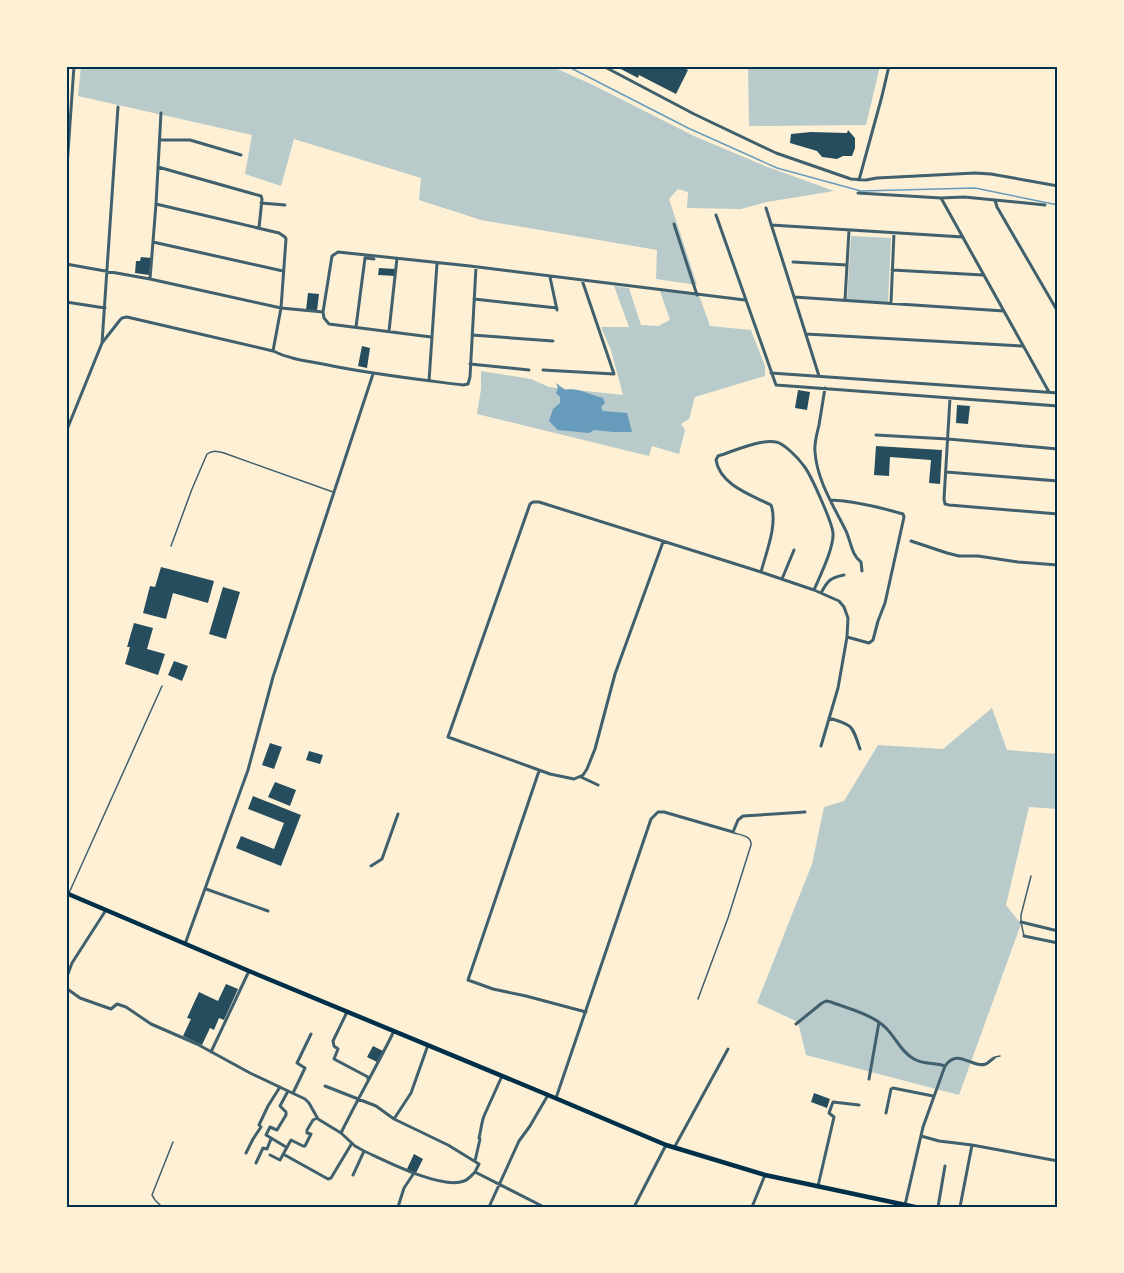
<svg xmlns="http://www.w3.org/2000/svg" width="1124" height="1273" font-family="'Alegreya Sans',sans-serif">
<rect width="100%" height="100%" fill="#fdf0d5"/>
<path fill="#b9caca" d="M 81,66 L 548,66 L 560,70 L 593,85 L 694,136 L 765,166 L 834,191 L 767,202 L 741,209 L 687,208 L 688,192 L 678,189 L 669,199 L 697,285 L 656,279 L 657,250 L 481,220 L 419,200 L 421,178 L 294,139 L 281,186 L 245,174 L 252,135 L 78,96 Z
M 748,66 L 880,66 L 866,125 L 749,126 Z
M 851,236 L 891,238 L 888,302 L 847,300 Z
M 614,286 L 629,288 L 641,325 L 658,326 L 670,320 L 660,291 L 699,295 L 710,326 L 751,330 L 765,366 L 765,376 L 695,397 L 689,419 L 681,424 L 685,430 L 679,454 L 652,446 L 649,456 L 477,414 L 481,389 L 481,371 L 531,379 L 549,387 L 623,395 L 611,350 L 601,327 L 629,327 Z
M 992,708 L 1007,750 L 1058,754 L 1058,809 L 1029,807 L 1006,905 L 1021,924 L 959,1095 L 806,1055 L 798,1022 L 757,1003 L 812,864 L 824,807 L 844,801 L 878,745 L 943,749 Z"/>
<path fill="#669bbc" d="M 556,383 L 565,390 C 578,387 589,395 603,398 L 605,403 L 601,407 L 603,411 L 627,413 L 632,432 L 613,432 L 594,430 L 589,433 L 558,430 L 549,421 L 553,409 L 560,403 L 560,397 L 556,393 L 558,388 Z"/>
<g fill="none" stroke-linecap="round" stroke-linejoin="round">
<path stroke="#669bbc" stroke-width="1.5" d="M 567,66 L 688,128 L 777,168 L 861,191 L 975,188 L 1058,205"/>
</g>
<path fill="#264d5e" d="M 615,66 L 680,66 L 688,70 L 676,94 L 639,75 L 638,78 Z
M 848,130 L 855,138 L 855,148 L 852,156 L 843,156 L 837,159 L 822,157 L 817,151 L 790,143 L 791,134 L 811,132 L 847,133 Z
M 141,257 L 151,258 L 149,275 L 135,273 L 136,261 L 140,261 Z
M 379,268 L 395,269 L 395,276 L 378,275 Z
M 308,293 L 319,294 L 317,311 L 306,310 Z
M 362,346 L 370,348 L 367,368 L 358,366 Z
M 798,390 L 810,392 L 807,410 L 795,408 Z
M 957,405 L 970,406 L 968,424 L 956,423 Z
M 876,446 L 942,450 L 940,484 L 929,483 L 931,460 L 890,457 L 889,476 L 874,475 Z
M 161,567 L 214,581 L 208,603 L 173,593 L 166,619 L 143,613 L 150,586 L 155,587 Z
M 223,587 L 240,592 L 226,639 L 209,634 Z
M 134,623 L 153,628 L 147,649 L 165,654 L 158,675 L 125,664 L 130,647 L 127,647 Z
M 174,661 L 188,666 L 182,681 L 168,675 Z
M 270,743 L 282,747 L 274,769 L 262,765 Z
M 309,751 L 323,755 L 320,764 L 306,760 Z
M 275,782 L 296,790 L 290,806 L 268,797 Z
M 253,796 L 301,815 L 281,866 L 236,848 L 241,836 L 274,849 L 284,823 L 248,809 Z
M 226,984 L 238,989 L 224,1020 L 219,1018 L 214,1030 L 210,1028 L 202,1045 L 183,1036 L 191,1019 L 187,1018 L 199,992 L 218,1001 Z
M 373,1046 L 383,1051 L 377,1062 L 367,1057 Z
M 814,1093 L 830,1099 L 827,1108 L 811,1102 Z
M 414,1154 L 423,1159 L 416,1173 L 407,1169 Z"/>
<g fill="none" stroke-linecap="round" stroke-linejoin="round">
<path stroke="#3f606c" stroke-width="1.5" d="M 171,546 L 192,489 L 207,454 C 213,450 217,451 224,453 L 333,492
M 69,893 L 162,686
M 1024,936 L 1021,922 L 1021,915 L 1031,876
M 698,999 L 728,918 L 751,845 C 752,836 741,835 734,833
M 995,1057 L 1000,1056
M 162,1207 L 155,1200 L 152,1195 L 173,1142"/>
<path stroke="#3f606c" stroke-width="3" d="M 603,66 L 694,114 L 776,153 L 851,179 L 866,180 L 877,178 L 975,173 L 991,174 L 1058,186
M 160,140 L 190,140 L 241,155
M 158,167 L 261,196 L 262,199 L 259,228
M 859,180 L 882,96 L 889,66
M 66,181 L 74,66
M 858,193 L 941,198 L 964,197 L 995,200 L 997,207 L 1058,312
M 941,198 L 1049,392
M 995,200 L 1045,205
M 261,203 L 285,205
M 156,204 L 279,233 L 285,237 L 286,239 L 281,308 L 273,351
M 766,208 L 819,376
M 716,215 L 776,385 L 1058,406
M 674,224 L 697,295
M 771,225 L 963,237
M 153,242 L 283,271
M 793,262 L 847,265
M 66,264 L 150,279 L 281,308 L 323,312
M 892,270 L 983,275
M 550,277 L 557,310
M 150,279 L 156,204 L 161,113
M 794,297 L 1004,311
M 474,299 L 557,308
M 845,300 L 849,230
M 66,302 L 105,308
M 891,303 L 894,233
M 356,327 L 365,258 L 374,259
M 389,331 L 397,258
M 806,334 L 1022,346
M 472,335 L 553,341
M 431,337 L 329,324 L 324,318 L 323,312 L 332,256 L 338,252 L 470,266 L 745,300
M 102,343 L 120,320 L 122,318 L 127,317 L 273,351 C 289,359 306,361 323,364 C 369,374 416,379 463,385 L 468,384 L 470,377 L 476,267
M 470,364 L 529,370
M 543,370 L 614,374 L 582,280
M 771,373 L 1058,393
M 429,381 L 437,263
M 825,388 C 823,401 821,413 819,425 C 817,434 814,443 815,452 C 817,480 833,505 845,529 C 851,540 851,555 861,562 L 862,571
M 950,398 L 944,499 L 945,504 L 949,505 L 1058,514
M 66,432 L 102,343 L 118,107
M 876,435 L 948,439 L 1058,449
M 946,472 L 1058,481
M 830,500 C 855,501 879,507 903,514 L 904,517 L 885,603 L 878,621 L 873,640 L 869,643 L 847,637
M 911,541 L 947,553 L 959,556 L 978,556 L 1018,562 L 1058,565
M 663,542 L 615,674 L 595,749 L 587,769 L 583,775 L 574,779 L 550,774 L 448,737 L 530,504 L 533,502 L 539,502 L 761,572 L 814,590 L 839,601 L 844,607 L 848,618 L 847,637 L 838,688 L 821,746
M 761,572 C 766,553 778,524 771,505 C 751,495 720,485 716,460 L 718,456 C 734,451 760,439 776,442 C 784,443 799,459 804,466 C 811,475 832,522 833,533 C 834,548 820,576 814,590
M 782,579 L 794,550
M 821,593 C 828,580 830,578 844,575
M 829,718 C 853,725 852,725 860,749
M 539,771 L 468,980 L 493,989 L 526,996 L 586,1012
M 581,777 L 598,785
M 371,866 L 382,859 L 398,814
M 206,889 L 268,911
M 1021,922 L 1058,931
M 1024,936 L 1058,943
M 185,944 L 248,770 L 273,677 L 373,374
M 66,979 L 72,963 L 106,910
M 66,988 L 80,998 L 111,1009 L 117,1004 L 126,1007 L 151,1024 L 197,1044 L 250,1073 L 305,1099 L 309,1103 L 318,1119 L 341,1133 L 355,1146 L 364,1151 C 386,1161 442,1190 464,1181 C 468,1180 472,1175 475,1172 L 544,1207
M 347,1012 L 333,1041 L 334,1046 L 338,1049 L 334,1059 L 368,1077 L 368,1079
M 796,1024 L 822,1003 L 826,1001 L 831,1002 C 849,1009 872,1014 886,1028 C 896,1038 901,1052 914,1059 C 924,1065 935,1062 945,1066
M 211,1052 L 249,971
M 869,1079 L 879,1022
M 325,1086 L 376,1106 L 394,1119 L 448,1145 L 479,1164 L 475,1172
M 293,1093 L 305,1068 L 297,1063 L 311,1034
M 556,1098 L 651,819 L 658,812 L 664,812 L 733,832 L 738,820 L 743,816 L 805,812
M 886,1113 L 891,1089 L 893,1088 L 933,1096
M 394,1119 L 411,1093 L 428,1045
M 341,1133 C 358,1098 377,1066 394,1031
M 921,1136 L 939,1141 L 972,1145 L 1058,1161
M 286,1147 L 266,1135 L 270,1127 L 277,1130 L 286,1115 L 286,1112 L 280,1106 L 288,1091
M 674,1148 L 728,1049
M 246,1153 L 253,1139 L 261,1127 L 259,1125 L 268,1106 L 280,1087
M 283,1154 L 328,1179 L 331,1178 L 352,1143
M 270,1155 L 280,1160 L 291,1140 L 303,1146 L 305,1146 L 311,1134 L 307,1133 L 307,1130 L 313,1120 L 317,1118
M 475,1161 L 480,1139 L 479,1138 C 481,1131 481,1124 484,1116 L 502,1076
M 256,1163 L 263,1148 L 267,1149 L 271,1139
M 353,1175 L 364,1151
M 818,1186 L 834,1117 L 829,1113 L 833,1102 L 859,1105
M 905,1205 L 923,1127 L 945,1066 C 958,1047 972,1069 986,1064 C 988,1063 992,1059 994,1058
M 398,1207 L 404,1188 L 414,1173
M 489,1207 L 519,1141 L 530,1126 L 548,1095
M 634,1207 L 666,1145
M 752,1207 L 765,1175
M 938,1207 L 945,1166
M 960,1207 L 972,1145"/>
<path stroke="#003049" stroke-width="4.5" d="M 66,893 L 249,971 L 548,1095 L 666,1145 L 765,1175 L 915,1207"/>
</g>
<rect width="1124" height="1273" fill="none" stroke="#fdf0d5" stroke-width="135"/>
<rect x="68" y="68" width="988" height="1138" fill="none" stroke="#003049" stroke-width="2"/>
</svg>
